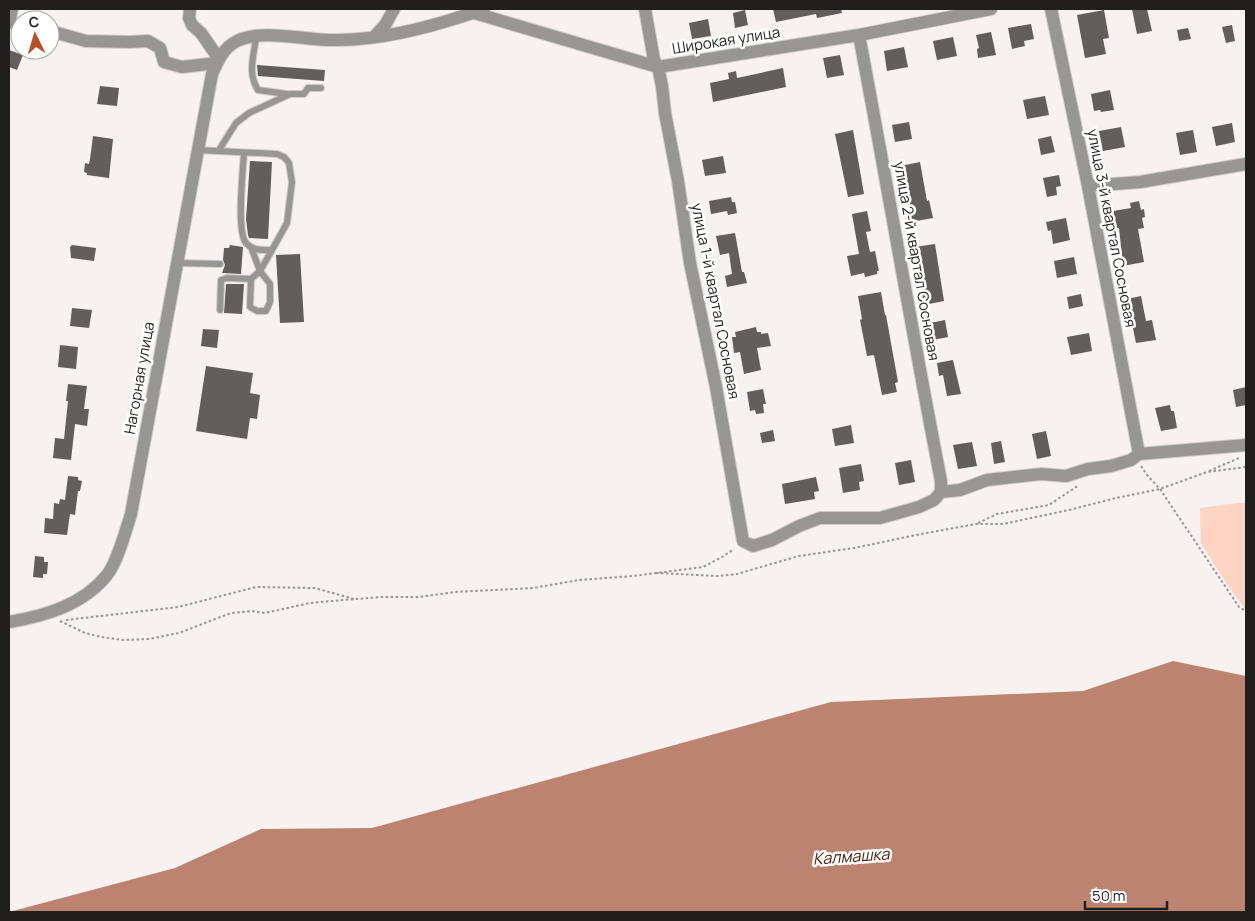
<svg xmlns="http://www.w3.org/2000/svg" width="1255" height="921" font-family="Manrope,sans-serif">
<rect width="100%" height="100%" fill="#f7f1ef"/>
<path fill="#fdd3c4" d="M 1237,503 L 1246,503 L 1246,610 L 1226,583 L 1201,543 L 1200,508 Z"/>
<path fill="#bc8470" d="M 1173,661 L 1246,676 L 1246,912 L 9,912 L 175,868 L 261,829 L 372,828 L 831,702 L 1083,691 Z"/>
<path fill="#625e5c" d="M 773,9 L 841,9 L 842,13 L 817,18 L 816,14 L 776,22 Z
M 1132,9 L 1147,9 L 1152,31 L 1137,34 Z
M 745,10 L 748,25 L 735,28 L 733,13 Z
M 1104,10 L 1109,38 L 1103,39 L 1106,54 L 1085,58 L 1077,15 Z
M 708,19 L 711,36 L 692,39 L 689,23 Z
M 1031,24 L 1034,39 L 1024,41 L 1025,46 L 1012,49 L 1008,28 Z
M 1232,25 L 1235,41 L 1226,43 L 1222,27 Z
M 1188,28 L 1191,39 L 1179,41 L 1177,30 Z
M 991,32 L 996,55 L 978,58 L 977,49 L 979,48 L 976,35 Z
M 953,37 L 957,56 L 937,60 L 933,41 Z
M 904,47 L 908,67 L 887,71 L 884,51 Z
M 9,50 L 23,55 L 17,70 L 9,67 Z
M 840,55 L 844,75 L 827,78 L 823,58 Z
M 257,65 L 325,70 L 324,81 L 258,76 Z
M 783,68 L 786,87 L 713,102 L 710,83 L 729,79 L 728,73 L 736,71 L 737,78 Z
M 100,86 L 119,88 L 117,106 L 97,104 Z
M 1110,90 L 1114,110 L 1101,112 L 1100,110 L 1094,111 L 1091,94 Z
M 1045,96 L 1049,115 L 1027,119 L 1023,100 Z
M 909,122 L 912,139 L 895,142 L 892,125 Z
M 1232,123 L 1235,142 L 1216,146 L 1212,127 Z
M 1121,127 L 1125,147 L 1103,151 L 1099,131 Z
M 853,130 L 864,194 L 848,197 L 835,134 Z
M 1193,130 L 1197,152 L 1180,155 L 1176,133 Z
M 93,136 L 113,139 L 109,178 L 87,175 L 87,173 L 84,172 L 85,163 L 89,164 L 90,159 Z
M 1051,136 L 1055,152 L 1041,155 L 1038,139 Z
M 723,156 L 726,173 L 705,176 L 702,160 Z
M 250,161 L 272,162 L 268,239 L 249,238 L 248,235 L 246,219 Z
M 920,162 L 927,201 L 929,200 L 933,218 L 911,222 L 900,166 Z
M 1059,175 L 1061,186 L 1056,187 L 1057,195 L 1047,197 L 1043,178 Z
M 731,197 L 732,202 L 735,202 L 737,213 L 728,215 L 727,211 L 711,214 L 709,201 Z
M 1139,201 L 1141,210 L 1144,209 L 1145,217 L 1142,218 L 1144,228 L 1138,229 L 1144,262 L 1123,266 L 1119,228 L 1116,228 L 1113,211 L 1131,208 L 1130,203 Z
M 867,211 L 871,231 L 866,232 L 870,252 L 875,251 L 879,271 L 877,271 L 877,274 L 865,277 L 864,273 L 851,276 L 847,256 L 859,254 L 852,214 Z
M 1066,218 L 1070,240 L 1053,244 L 1051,230 L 1048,231 L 1046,222 Z
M 735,233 L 742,272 L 744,272 L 747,283 L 727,287 L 725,276 L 732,274 L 729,253 L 720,255 L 716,236 Z
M 935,244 L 944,301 L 924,305 L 915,247 Z
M 72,245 L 96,248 L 94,261 L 71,258 L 70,247 Z
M 230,245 L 243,247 L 241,274 L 222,273 L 225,265 L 223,260 L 224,248 L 229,248 Z
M 300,254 L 304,322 L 280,323 L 276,255 Z
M 1074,257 L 1077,274 L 1057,278 L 1054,261 Z
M 226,284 L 244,284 L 242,314 L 224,313 Z
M 881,292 L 885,315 L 886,315 L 898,382 L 895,383 L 897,392 L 882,395 L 874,355 L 867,356 L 860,320 L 862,319 L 858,296 Z
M 1081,294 L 1083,306 L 1069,309 L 1067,297 Z
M 1141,296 L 1146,321 L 1152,320 L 1156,340 L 1136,343 L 1127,299 Z
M 72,308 L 92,310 L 89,328 L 70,326 Z
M 945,320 L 948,337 L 933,340 L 930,323 Z
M 756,327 L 757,332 L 761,332 L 761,334 L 768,333 L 771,346 L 757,348 L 761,370 L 744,374 L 740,352 L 734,353 L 732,337 L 736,337 L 735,332 Z
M 203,329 L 219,330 L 217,348 L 201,346 Z
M 1089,333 L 1092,351 L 1071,355 L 1067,337 Z
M 60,345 L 78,347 L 76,369 L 58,367 Z
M 953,360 L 961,394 L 947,396 L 943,375 L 939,376 L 937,363 Z
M 206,366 L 253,373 L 250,393 L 260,395 L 257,419 L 250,418 L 247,439 L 196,431 Z
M 68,384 L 87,386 L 84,409 L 89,409 L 87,426 L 75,424 L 71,460 L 53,458 L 55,438 L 64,439 L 68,401 L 66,401 Z
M 1246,387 L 1246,405 L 1236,407 L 1233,390 Z
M 763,389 L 766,404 L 763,404 L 764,413 L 756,414 L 755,410 L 750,411 L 747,392 Z
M 1170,405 L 1171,411 L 1174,411 L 1177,428 L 1161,431 L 1155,408 Z
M 851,425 L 854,443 L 835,446 L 832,429 Z
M 773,430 L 775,441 L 762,443 L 760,433 Z
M 1046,431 L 1051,456 L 1037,459 L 1032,434 Z
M 1001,441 L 1005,462 L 994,464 L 991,443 Z
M 972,442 L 977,466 L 958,469 L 953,445 Z
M 911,460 L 915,482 L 899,485 L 895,463 Z
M 861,464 L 864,481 L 859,482 L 860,490 L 843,493 L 839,468 Z
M 68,476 L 78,477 L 78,480 L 82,481 L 80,491 L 78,491 L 75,515 L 70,514 L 67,535 L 44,533 L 45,518 L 53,519 L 54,503 L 59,504 L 60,499 L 65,500 Z
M 816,477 L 819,491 L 814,492 L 815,499 L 785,504 L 782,484 Z
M 35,556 L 44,557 L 44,562 L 48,562 L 47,574 L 43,574 L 43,578 L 33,577 Z"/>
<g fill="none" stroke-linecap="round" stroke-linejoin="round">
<defs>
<path id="service" d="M 256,37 C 254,56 247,73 258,90 L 287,94
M 198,150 L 277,154 L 284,157 L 289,163 L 292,182 L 287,223 L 272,250 C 263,250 253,251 246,243 C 236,231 243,171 244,153
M 219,150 L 236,123 L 249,113 L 290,94 L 304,94 L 308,88 L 321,88
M 177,263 L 220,264
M 251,279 L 260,271 L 272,250
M 220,310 L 221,280 L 227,278 L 251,279 L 250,307 L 257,311 L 266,311 L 270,302 L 270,284 L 260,271 L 251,247"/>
<path id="minor" d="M 190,9 L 189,18 L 192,25 L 201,33 L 219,59
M 645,9 L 654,60 L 658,67 L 662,86 L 665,113 L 678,181 L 690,263 L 716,387 L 743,541 L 753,546 L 772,540 L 799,526 L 820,518 L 880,518 L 919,507 L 934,500 L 941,492 L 960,490 L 987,480 L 1041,474 L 1066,476 L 1088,469 L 1111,466 L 1131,460 L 1139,454 L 1246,445
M 1051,9 L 1088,186 L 1139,454
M 471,12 L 658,67 L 859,35 L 991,9
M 9,23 L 12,9
M 50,31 L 86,41 L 130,42 L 148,41 L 160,48 L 164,62 L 182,67 L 217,63
M 859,35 C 887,183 912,332 941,481 L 941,492
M 374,37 L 385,25 L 394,9
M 1088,186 L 1140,182 L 1246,164
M 9,622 C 45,616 83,605 107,575 C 117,563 126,530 131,514 L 212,74 C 218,61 223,48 237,41 C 262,29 300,39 327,40 C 337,40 348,40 358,39 C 400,36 444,23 484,9"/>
</defs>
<use href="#service" stroke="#d0cbc9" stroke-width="8"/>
<use href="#minor" stroke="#d0cbc9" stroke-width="14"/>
<path stroke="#989492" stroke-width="2" stroke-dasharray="2.5 2.5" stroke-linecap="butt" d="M 1141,466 L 1147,475 L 1160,489 L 1239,607 L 1246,611
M 1209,471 L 1239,458
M 978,523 L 997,514 L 1049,505 L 1079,485
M 656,573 L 718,576 L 737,574 L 799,556 L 854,548 L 921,534 L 976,524 L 1003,524 L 1069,510 L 1116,498 L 1160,489 L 1207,472 L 1246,467
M 66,620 L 178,607 L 256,587 L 315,588 L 354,599
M 60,621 L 85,633 L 101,637 L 123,640 L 149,639 L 179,633 L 231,613 L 252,611 L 265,613 L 310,603 L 343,600 L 382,597 L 419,597 L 455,592 L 533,588 L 579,580 L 633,576 L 703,567 L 722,557 L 734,549"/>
<use href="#service" stroke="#989695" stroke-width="6"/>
<use href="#minor" stroke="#989695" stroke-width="12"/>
</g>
<g text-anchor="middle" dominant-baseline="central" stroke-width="5" stroke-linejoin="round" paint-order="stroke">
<g font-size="15" fill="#211f1e" stroke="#fff">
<text transform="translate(726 40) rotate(-9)">Широкая улица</text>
<text transform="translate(1112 228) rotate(79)">улица 3-й квартал Сосновая</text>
<text transform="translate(917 261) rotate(80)">улица 2-й квартал Сосновая</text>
<text transform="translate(716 301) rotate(79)">улица 1-й квартал Сосновая</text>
<text transform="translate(139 378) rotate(-80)">Нагорная улица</text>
</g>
<g font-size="16" font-style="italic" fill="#4e1a04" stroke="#fff">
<text transform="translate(851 856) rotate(-4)">Калмашка</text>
</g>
</g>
<rect width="1255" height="921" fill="none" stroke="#211f1e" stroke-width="20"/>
<g transform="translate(35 35) rotate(355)"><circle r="24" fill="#ffffff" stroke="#a6a5a5"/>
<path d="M0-4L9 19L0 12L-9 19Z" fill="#b75128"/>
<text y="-8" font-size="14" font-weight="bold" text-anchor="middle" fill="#211f1e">С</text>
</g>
<path d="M1085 901v8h82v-8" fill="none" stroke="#211f1e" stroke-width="2.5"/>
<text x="1092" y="901" font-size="15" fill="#211f1e" stroke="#ffffff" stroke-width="4" paint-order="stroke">50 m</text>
</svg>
